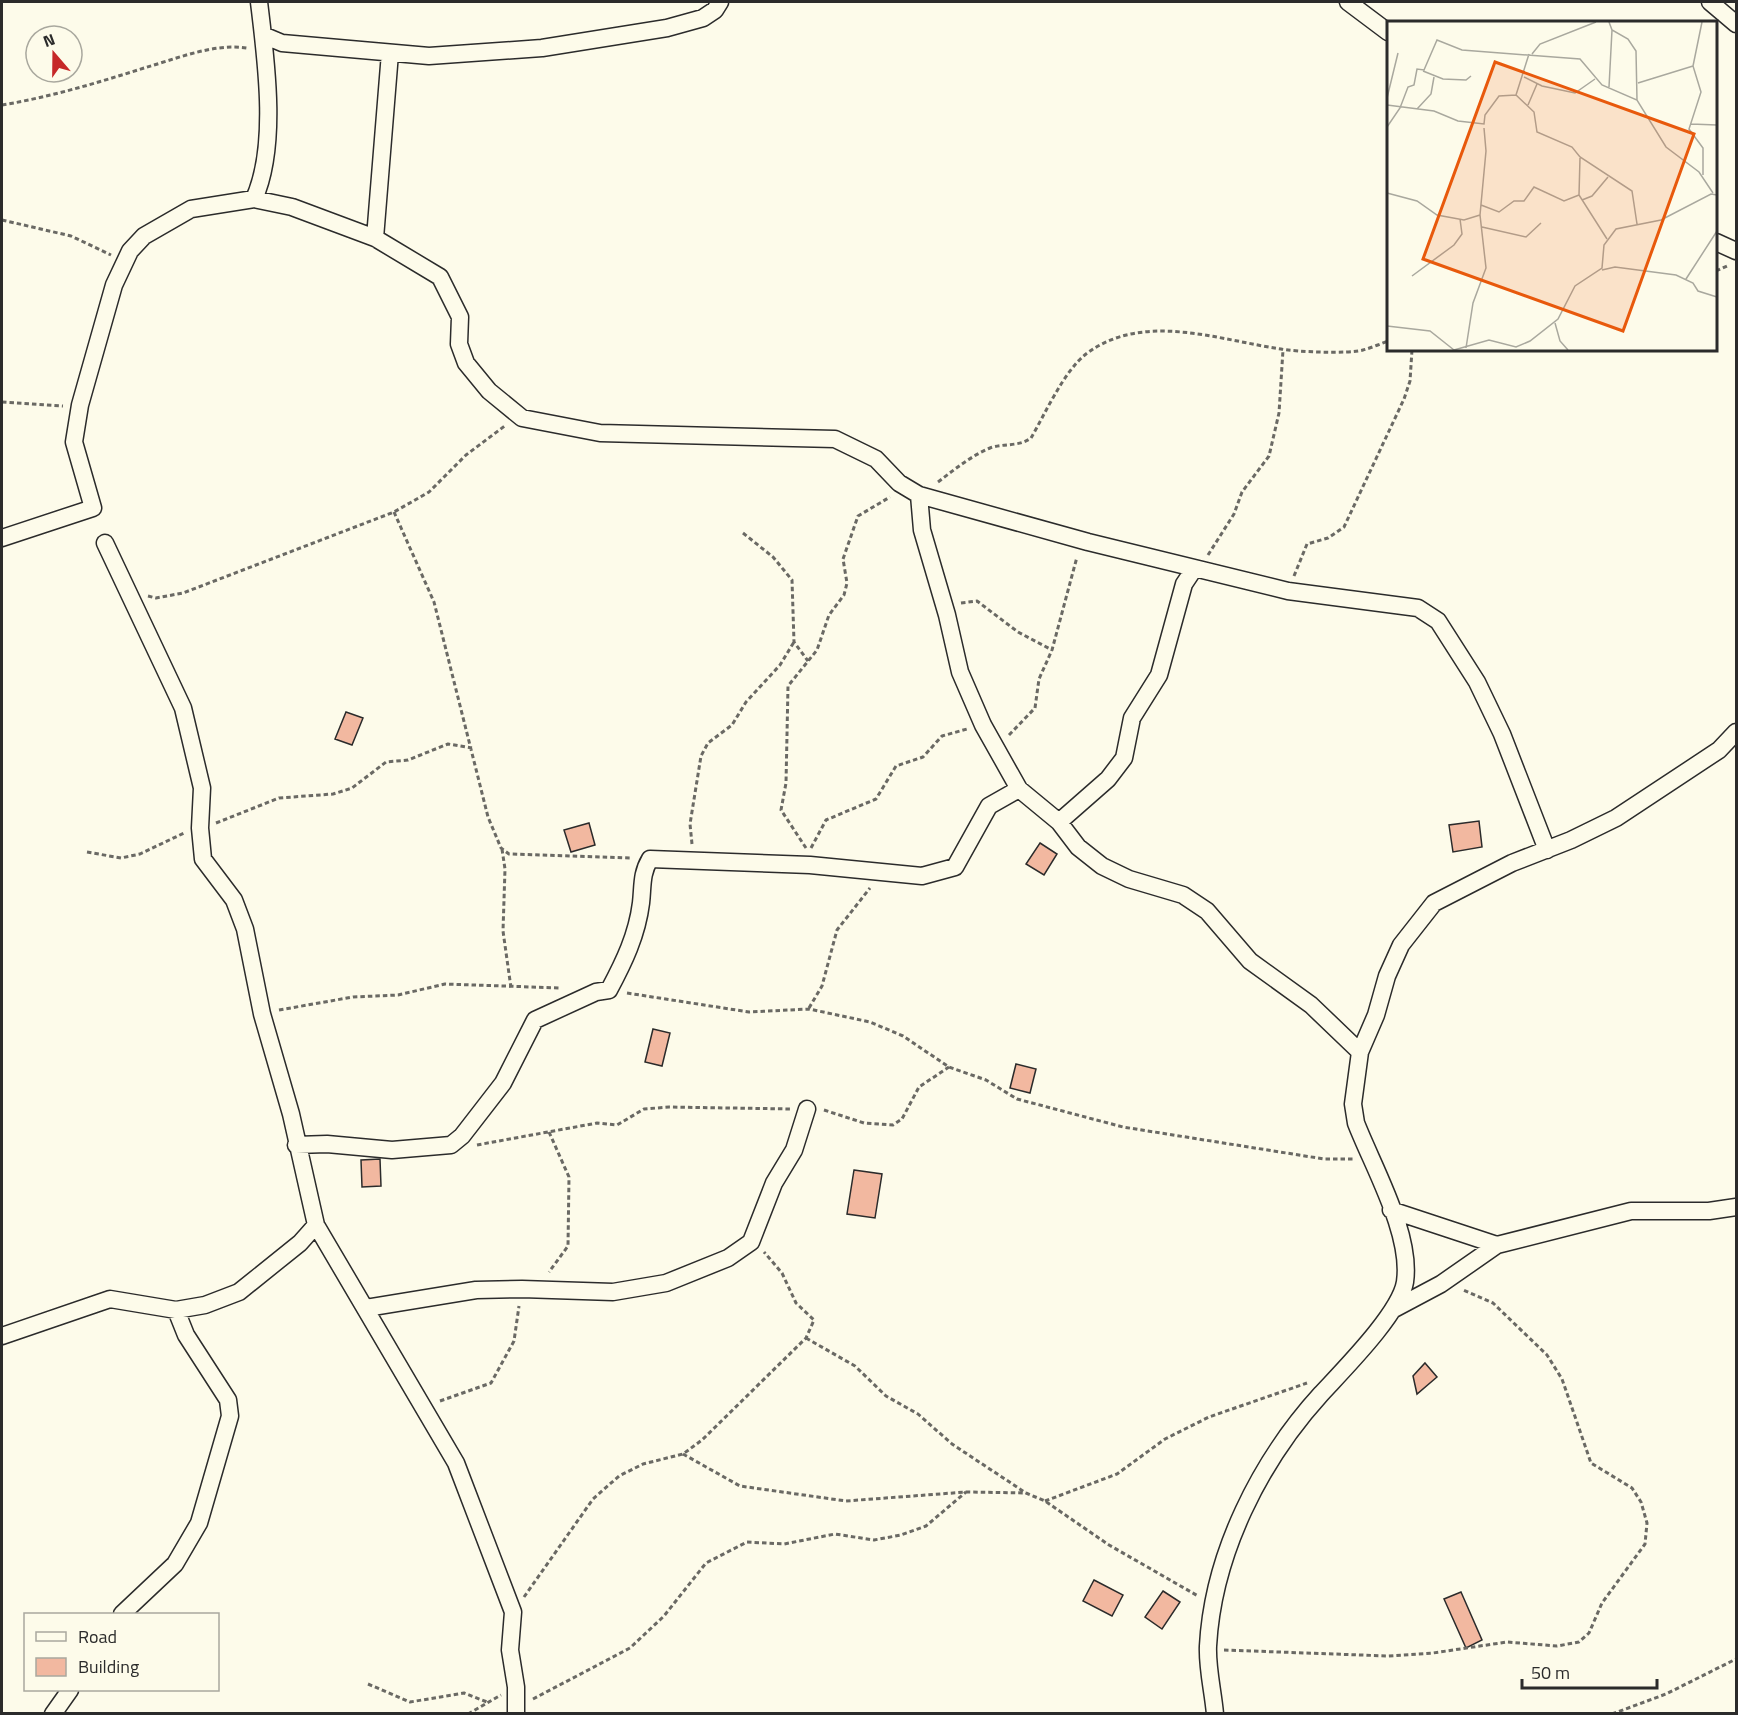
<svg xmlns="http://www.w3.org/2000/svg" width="1738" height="1715" font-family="'Titillium Web',sans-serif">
<rect width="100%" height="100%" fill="#fdfbea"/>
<path fill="#f2b8a0" stroke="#2b2b2b" stroke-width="1.5" d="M 346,712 L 363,718 L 352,745 L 335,739 Z
M 1479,821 L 1482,847 L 1453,852 L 1449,825 Z
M 589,823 L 595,845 L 571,852 L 564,830 Z
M 1040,843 L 1057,854 L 1044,875 L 1026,864 Z
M 653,1029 L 670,1033 L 662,1066 L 645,1062 Z
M 1016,1064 L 1036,1069 L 1030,1093 L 1010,1088 Z
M 380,1159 L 381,1186 L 362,1187 L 361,1160 Z
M 854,1170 L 882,1174 L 875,1218 L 847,1214 Z
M 1425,1363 L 1437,1377 L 1417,1394 L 1413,1376 Z
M 1094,1580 L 1123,1595 L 1112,1616 L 1083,1601 Z
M 1163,1591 L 1180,1602 L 1162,1629 L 1145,1617 Z
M 1461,1592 L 1482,1640 L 1466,1648 L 1444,1599 Z"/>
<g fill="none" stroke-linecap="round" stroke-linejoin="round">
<defs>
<path id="minor" d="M 1348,2 L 1388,32
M 1710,2 L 1736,24
M 263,35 L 282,43 L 429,56 L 542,48 L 667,28 L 703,18 L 715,10 L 720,2
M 254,199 C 278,146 266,60 259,2
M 375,238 L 390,53
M 1716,242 L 1736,251
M 919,495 L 922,530 L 947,615 L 960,672 L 983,725 L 1019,789 L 1059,822 L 1078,847 L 1102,866 L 1129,879 L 1183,895 L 1207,911 L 1250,961 L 1311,1005 L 1360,1052
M 2,538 L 93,508 L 74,442 L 80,405 L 114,285 L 130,251 L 144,236 L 191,209 L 254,199 L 292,207 L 375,238 L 440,277 L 460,317 L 459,344 L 466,363 L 489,391 L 522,418 L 600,433 L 835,439 L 876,459 L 899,483 L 919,495 L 1088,542 L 1288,591 L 1418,608 L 1438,621 L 1477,682 L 1502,734 L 1547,850
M 105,543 L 183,708 L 202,788 L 200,828 L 203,859 L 234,900 L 245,929 L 262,1014 L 291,1114 L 316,1225 L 456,1463 L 513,1612 L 510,1650 L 516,1687 L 516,1714
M 1059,822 L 1108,779 L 1124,758 L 1132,718 L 1159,675 L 1184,584 L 1194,569
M 296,1145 L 327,1144 L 392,1150 L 451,1145 L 462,1136 L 503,1083 L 535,1020 L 596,992 L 609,990 C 624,962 637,935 641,903 C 643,886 641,874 650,859 L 810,865 L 922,876 L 955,867 L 989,806 L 1019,789
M 1391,1210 L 1497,1245
M 366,1308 L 476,1290 L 522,1289 L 613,1292 L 666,1283 L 728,1258 L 751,1242 L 774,1183 L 794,1150 L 807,1109
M 1394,1309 L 1441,1284 L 1497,1245 L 1631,1211 L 1709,1211 L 1736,1207
M 2,1336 L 110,1299 L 176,1310 L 205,1305 L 239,1292 L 300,1243 L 316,1225
M 122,1614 L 175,1564 L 199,1523 L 230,1416 L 228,1400 L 186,1335 L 176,1310
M 53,1714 L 70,1690
M 1215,1714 C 1213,1691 1207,1668 1208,1646 C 1213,1554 1260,1461 1321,1394 C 1344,1369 1400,1313 1405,1282 C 1412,1234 1373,1167 1356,1123 L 1353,1104 L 1360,1052 L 1376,1015 L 1387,976 L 1401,945 L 1434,903 L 1512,863 L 1571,840 L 1616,818 L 1719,750 L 1736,732"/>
</defs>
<use href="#minor" stroke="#2b2b2b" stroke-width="19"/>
<path stroke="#6a6964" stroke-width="3" stroke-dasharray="4.5 3" stroke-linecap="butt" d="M 2,105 C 50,97 97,83 144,68 C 176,59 213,43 247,48
M 2,220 L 71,236 L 111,255
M 1716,271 L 1727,266
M 2,402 L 63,406
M 938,482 C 955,469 971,456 990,448 C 1004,443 1019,447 1031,438 C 1045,414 1064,371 1086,354 C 1143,311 1218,340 1281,349 C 1297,352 1348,354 1363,350 C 1371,348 1380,344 1388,341
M 394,512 L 434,602 L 488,817 L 501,848 L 509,854 L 632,858
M 743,533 L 773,557 L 792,580 L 794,642 L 808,661
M 1208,555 L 1234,514 L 1242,492 L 1269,456 L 1279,413 L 1283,350
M 1294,576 L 1307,544 L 1328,538 L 1344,527 L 1404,399 L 1410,381 L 1412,350
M 148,596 L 156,598 L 183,593 L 394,512 L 429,492 L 466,455 L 506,425
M 961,603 L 977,601 L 1018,632 L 1052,650
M 1009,735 L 1035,708 L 1039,679 L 1052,650 L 1077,557
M 216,823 L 279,798 L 333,794 L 352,788 L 386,762 L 408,760 L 448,744 L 472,748
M 692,844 L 690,824 L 701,756 L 708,743 L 732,725 L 746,702 L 780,665 L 794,642
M 806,848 L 781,810 L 786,783 L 788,686 L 817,650 L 829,615 L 844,595 L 847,583 L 843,559 L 858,516 L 890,497
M 811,848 L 826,820 L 876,799 L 896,766 L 923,757 L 942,736 L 967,729
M 502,849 L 505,869 L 503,931 L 511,988
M 87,852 L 121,858 L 140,854 L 184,833
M 627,993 L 749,1012 L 809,1009 L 870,1022 L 903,1036 L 949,1067 L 986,1080 L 1017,1099 L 1123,1127 L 1324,1159 L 1353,1159
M 809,1008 L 822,986 L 837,930 L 870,888
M 279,1010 L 353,997 L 398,995 L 445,984 L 561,988
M 824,1110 L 864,1123 L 893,1125 L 902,1119 L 919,1087 L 949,1067
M 549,1132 L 569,1177 L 568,1246 L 549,1272
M 477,1145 L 597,1123 L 617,1125 L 644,1109 L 669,1107 L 791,1109
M 806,1338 L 855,1366 L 886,1396 L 918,1414 L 952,1444 L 1026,1493 L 1045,1501 L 1109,1545 L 1198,1596
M 440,1401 L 491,1383 L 514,1341 L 519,1306
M 683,1454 L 740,1486 L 846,1501 L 966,1492 L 1026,1493
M 1045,1501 L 1117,1474 L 1165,1439 L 1209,1417 L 1307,1383
M 524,1597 L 593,1499 L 619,1476 L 643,1464 L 683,1454 L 702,1440 L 806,1338 L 814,1320 L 796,1303 L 782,1273 L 764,1252
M 1224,1650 L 1388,1656 L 1433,1653 L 1507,1642 L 1557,1646 L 1579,1642 L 1589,1633 L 1602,1603 L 1645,1544 L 1647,1523 L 1641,1502 L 1632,1488 L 1591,1463 L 1562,1379 L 1547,1355 L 1493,1303 L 1463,1290
M 368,1684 L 410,1702 L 464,1693 L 487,1702
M 533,1699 L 630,1648 L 664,1616 L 706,1563 L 747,1542 L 784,1544 L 835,1534 L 874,1540 L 901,1535 L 926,1526 L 966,1492
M 468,1714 L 501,1695
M 1612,1714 L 1666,1694 L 1736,1659"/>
<use href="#minor" stroke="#fdfbea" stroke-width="16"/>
</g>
<g transform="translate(1387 21)">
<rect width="330" height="330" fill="#fdfbea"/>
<path fill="none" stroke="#a9a89e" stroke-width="1.5" d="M 222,1 L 225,9 L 241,18 L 249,30 L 250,79M 315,1 L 306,45 L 314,71 L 302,108 L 316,127 L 316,154M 145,33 L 153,23 L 209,1M 36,50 L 56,58 L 79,59 L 84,55M 137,56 L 155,65 L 188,72 L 208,58M 251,62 L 306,45M 222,66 L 225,9M 129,74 L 142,33M 0,77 L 11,32M 0,84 L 47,90 L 71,100 L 97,103 L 98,94 L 112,75 L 129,74 L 147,91 L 150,111 L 185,126 L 193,136 L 245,170 L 250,203M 141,84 L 150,63M 30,88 L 44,73 L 47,56M 304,103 L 330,104M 0,106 L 13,87 L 21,66 L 27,64 L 30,48 L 37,49 L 50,19 L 75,29 L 193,38 L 215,64 L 250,79 L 279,126 L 312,151 L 326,172M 193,137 L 192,174 L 220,218M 0,172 L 30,180 L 50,194 L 77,199 L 93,194M 195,179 L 205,175 L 221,156M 94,184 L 112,191 L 127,180 L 137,180 L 147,166 L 177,180 L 192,174M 95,206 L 139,216 L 154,202M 215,249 L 228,246 L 289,254 L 306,262 L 311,270 L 330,276M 25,255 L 67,224 L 75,213 L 73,198M 299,258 L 330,210M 168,302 L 173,320 L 181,329M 0,305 L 43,310 L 67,329M 79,327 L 86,282 L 99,247 L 93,194 L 99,130 L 97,107M 67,329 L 102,319 L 129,326 L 143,320 L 171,298 L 188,265 L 215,247 L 217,224 L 229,208 L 274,199 L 324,173 L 330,174"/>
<path fill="#e8590c" fill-opacity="0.15" stroke="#e8590c" stroke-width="3" d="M 108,41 L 307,113 L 236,310 L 36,238 Z"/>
<rect width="330" height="330" fill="none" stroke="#2b2b2b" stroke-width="3"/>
</g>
<rect width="1738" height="1715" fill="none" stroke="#2b2b2b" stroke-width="6"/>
<rect x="24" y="1613" width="195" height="78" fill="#fdfbea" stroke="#a9a89e" stroke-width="1.5"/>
<rect x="36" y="1632" width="30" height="9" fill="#fdfbea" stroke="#a9a89e" stroke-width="1.5"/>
<text x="78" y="1643" font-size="18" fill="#2b2b2b">Road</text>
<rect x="36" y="1658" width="30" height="18" fill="#f2b8a0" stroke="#a9a89e" stroke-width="1.5"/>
<text x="78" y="1673" font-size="18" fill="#2b2b2b">Building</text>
<g transform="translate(54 54) rotate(340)"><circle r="28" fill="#fdfbea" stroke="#a9a89e" stroke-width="1.5"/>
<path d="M0-4.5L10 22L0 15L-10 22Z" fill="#c62828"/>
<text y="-9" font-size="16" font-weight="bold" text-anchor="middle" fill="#2b2b2b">N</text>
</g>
<path d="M1522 1679v9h135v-9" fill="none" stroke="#2b2b2b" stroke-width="3"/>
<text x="1531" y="1679" font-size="18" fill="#2b2b2b" stroke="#fdfbea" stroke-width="4.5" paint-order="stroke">50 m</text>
</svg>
